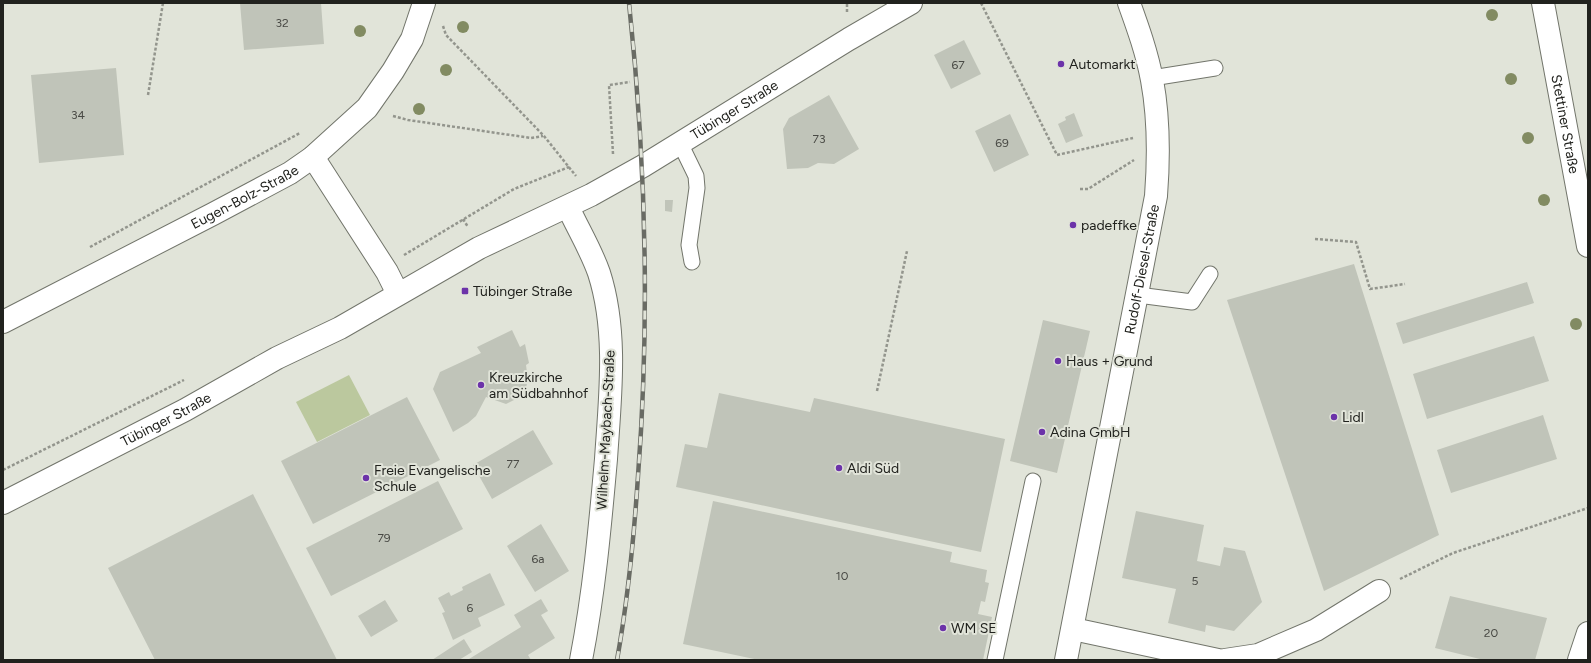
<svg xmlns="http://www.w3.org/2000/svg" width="1591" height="663" font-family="Figtree,sans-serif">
<rect width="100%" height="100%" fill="#e1e4d9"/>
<path fill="#bbc89e" d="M 349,375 L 370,415 L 317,442 L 296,402 Z"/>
<path fill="#c0c4b9" d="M 240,3 L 321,3 L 324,44 L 244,50 Z
M 964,40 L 981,74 L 951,89 L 934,55 Z
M 116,68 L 124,155 L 39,163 L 31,75 Z
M 829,95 L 859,149 L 834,164 L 818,163 L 808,168 L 787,169 L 783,129 L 789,118 Z
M 1074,113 L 1083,136 L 1066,143 L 1058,124 L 1066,120 L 1065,117 Z
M 1010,114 L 1029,155 L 994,172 L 975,131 Z
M 665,200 L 673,200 L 672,212 L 665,211 Z
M 1354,264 L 1439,535 L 1324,591 L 1227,300 Z
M 1527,282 L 1534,303 L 1403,344 L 1396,323 Z
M 1043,320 L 1090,331 L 1057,473 L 1010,461 Z
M 512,330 L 520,347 L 525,344 L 529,363 L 526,365 L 528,380 L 524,395 L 506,404 L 486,397 L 476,416 L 468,423 L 453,432 L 433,389 L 440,372 L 481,353 L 477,347 Z
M 1534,336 L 1549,381 L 1427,419 L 1413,374 Z
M 719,393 L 810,412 L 814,398 L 1005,439 L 981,552 L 676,487 L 685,444 L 707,448 Z
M 407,397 L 440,460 L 313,524 L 281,461 Z
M 1543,415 L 1557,459 L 1451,493 L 1437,450 Z
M 533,430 L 553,464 L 492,499 L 473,465 Z
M 438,481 L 463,529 L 331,596 L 306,548 Z
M 253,494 L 337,660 L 155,660 L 108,568 Z
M 713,501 L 952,552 L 950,562 L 987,570 L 985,582 L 989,583 L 985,602 L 981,601 L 978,614 L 992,617 L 983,660 L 759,660 L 683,644 Z
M 1136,511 L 1204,525 L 1197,561 L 1220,566 L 1224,547 L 1245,551 L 1262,602 L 1234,631 L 1206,625 L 1205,632 L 1168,623 L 1176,589 L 1122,578 Z
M 541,524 L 569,571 L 535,592 L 507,546 Z
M 490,573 L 505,605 L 478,618 L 481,626 L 453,640 L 442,613 L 445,612 L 438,598 L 449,592 L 451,596 L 463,590 L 462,587 Z
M 1450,596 L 1547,618 L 1535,660 L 1484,660 L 1435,648 Z
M 541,599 L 548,611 L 541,615 L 555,638 L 528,655 L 531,660 L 470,660 L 469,659 L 521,627 L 514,615 Z
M 385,600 L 398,621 L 371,637 L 358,616 Z
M 464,639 L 472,652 L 459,660 L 432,660 Z"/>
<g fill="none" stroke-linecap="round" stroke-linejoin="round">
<defs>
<path id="lane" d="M 1152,78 L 1215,68
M 680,143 L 696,176 L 697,188 L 689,245 L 692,262
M 1138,295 L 1192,302 L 1210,274
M 995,660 L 1033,481"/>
<g id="street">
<path id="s1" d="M 1543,3 L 1588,246"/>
<path d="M 313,157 L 387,272 L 398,294"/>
<path d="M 568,207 C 578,229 591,250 599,273 C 618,332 610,398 606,459 C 600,527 594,593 581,660"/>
<path id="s2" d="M 3,322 L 213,214 L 290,173 L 313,157 L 367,108 L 393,71 L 412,39 L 424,3"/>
<path d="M 1073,629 L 1218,660"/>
<path d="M 1225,660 L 1258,655 L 1316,630 L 1379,591"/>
<path d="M 1579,660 L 1588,633"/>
</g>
<g id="secondary">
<path id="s3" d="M 3,503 L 185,410 L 277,358 L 340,328 L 479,248 L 591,195 L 643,166 L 849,39 L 911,3"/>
<path id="s4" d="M 1066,660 L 1156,196 C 1159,157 1159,118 1152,80 C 1147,53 1138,28 1129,3"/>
</g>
</defs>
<use href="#lane" stroke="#72756b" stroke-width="17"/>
<use href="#street" stroke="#72756b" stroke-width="24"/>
<use href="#secondary" stroke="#72756b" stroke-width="24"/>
<path stroke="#93958d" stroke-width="2.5" stroke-dasharray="3 2" stroke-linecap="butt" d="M 981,3 L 1057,155 L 1133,138
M 847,12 L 847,3
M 443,26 L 446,35 L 544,136 L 576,176
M 148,95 L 163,3
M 393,116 L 408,120 L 531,138 L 543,136
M 613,154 L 609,85 L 630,82
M 1080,189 L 1088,189 L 1134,160
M 463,219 L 468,227
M 1315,239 L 1356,242 L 1370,289 L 1405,284
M 90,247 L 300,133
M 404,255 L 514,189 L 569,167
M 877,391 L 907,251
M 3,470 L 184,380
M 1400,579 L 1453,553 L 1588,508"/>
<use href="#lane" stroke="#fff" stroke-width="15"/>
<use href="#street" stroke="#fff" stroke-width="22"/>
<use href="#secondary" stroke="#fff" stroke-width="22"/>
<defs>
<path id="rail" d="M 617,660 C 628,599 634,537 638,476 C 650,318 646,161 629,3"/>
</defs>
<use href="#rail" stroke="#696b64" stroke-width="4.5"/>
<use href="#rail" stroke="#e1e4d9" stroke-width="3" stroke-dasharray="9" stroke-linecap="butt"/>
</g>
<g fill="#828b62">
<circle cx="1492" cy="15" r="6"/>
<circle cx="463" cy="27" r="6"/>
<circle cx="360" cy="31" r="6"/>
<circle cx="446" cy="70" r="6"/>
<circle cx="1511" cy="79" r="6"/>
<circle cx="419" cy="109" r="6"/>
<circle cx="1528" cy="138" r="6"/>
<circle cx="1544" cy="200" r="6"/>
<circle cx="1576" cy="324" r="6"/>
</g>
<g fill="#6c33a9" stroke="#e1e4d9" stroke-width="1.5">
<circle cx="1061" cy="64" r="4"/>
<circle cx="1073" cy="225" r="4"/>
<rect x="461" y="287" width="8" height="8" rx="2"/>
<circle cx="1058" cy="361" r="4"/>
<circle cx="481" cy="385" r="4"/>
<circle cx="1334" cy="417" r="4"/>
<circle cx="1042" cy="432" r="4"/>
<circle cx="839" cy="468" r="4"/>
<circle cx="366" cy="478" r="4"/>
<circle cx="943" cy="628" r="4"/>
</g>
<g text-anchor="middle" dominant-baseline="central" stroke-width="4" stroke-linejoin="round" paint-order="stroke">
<g font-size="12" fill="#494a45">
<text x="282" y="23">32</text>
<text x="958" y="65">67</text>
<text x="78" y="115">34</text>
<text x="819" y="139">73</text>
<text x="1002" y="143">69</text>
<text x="513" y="464">77</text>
<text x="384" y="538">79</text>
<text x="538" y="559">6a</text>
<text x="842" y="576">10</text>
<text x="1195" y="581">5</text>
<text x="470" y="608">6</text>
<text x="1491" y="633">20</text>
</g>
<g font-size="14" fill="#21221e" stroke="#e1e4d9" text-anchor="start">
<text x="1069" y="64">Automarkt</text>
<text x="1081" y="225">padeffke</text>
<text x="473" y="291">Tübinger Straße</text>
<text x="1066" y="361">Haus + Grund</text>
<text x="489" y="377">Kreuzkirche<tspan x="489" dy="16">am Südbahnhof</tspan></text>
<text x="1342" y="417">Lidl</text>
<text x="1050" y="432">Adina GmbH</text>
<text x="847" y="468">Aldi Süd</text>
<text x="374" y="470">Freie Evangelische<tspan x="374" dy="16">Schule</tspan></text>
<text x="951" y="628">WM SE</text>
</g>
<g font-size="14" fill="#21221e" stroke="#e1e4d9">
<text stroke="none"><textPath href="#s3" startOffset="831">Tübinger Straße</textPath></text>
<text stroke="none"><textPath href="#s1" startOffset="123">Stettiner Straße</textPath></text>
<text stroke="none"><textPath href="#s2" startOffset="272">Eugen-Bolz-Straße</textPath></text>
<text stroke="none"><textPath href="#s4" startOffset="398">Rudolf-Diesel-Straße</textPath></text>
<text stroke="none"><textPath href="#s3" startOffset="183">Tübinger Straße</textPath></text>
<text transform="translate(606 430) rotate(-87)">Wilhelm-Maybach-Straße</text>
</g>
</g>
<rect width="1591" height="663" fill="none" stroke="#21221e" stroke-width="8"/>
</svg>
